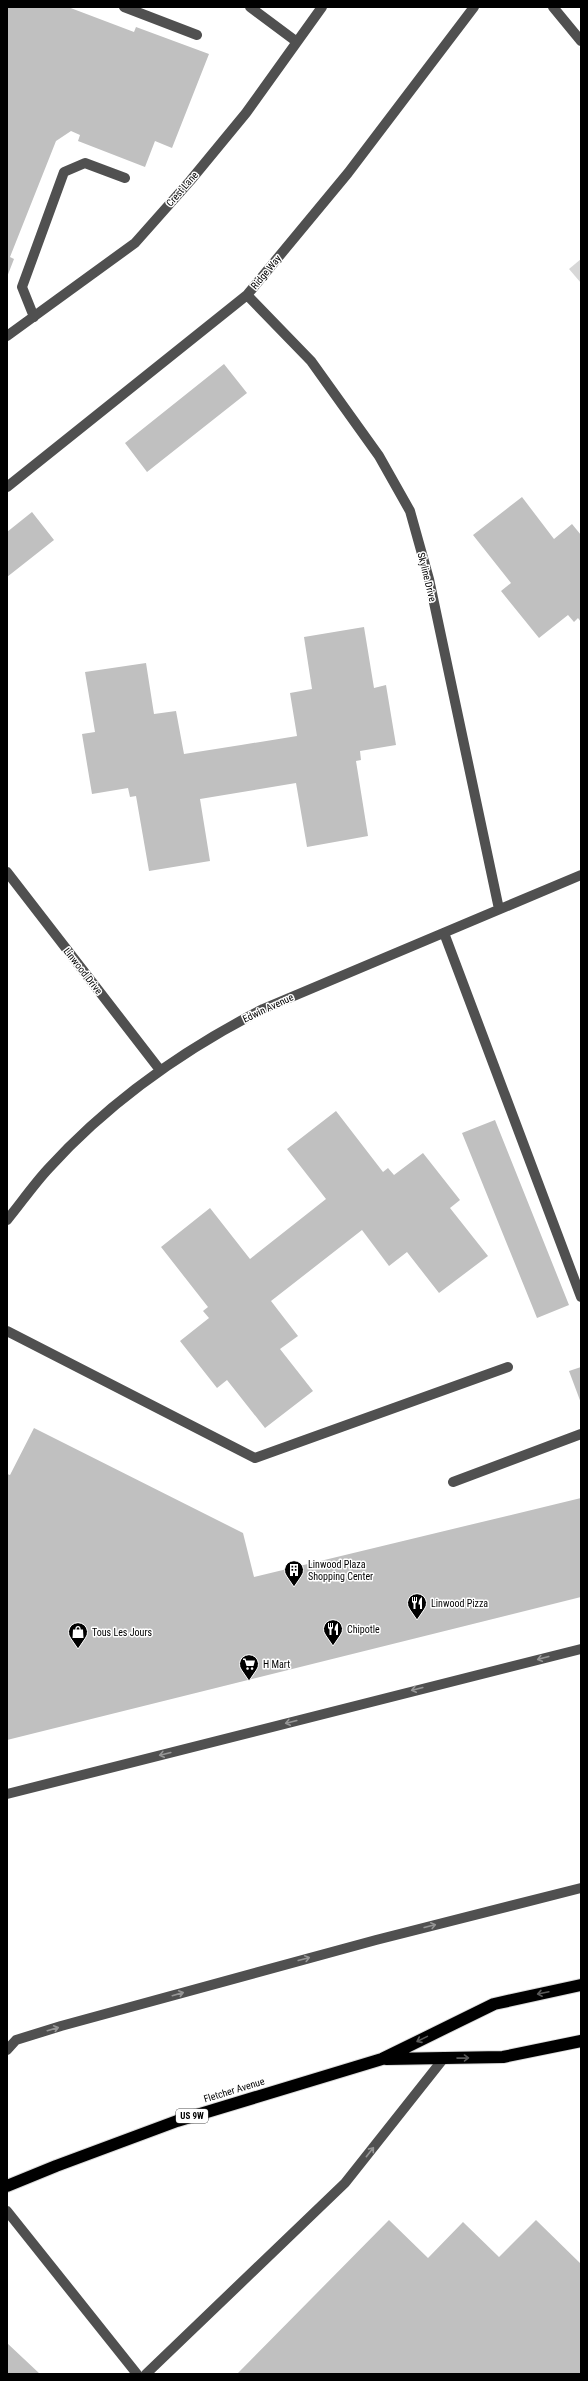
<svg xmlns="http://www.w3.org/2000/svg" width="588" height="2381" font-family="'Roboto Condensed',sans-serif">
<rect width="100%" height="100%" fill="#fff"/>
<path fill="#d7d7d7" d="M 581,259 L 581,283 L 569,269 Z"/>
<path fill="#c0c0c0" d="M 7,7 L 68,7 L 134,32 L 136,27 L 209,54 L 172,148 L 155,141 L 145,167 L 78,141 L 80,135 L 71,131 L 56,141 L 10,257 L 14,259 L 7,277 Z
M 224,364 L 247,393 L 147,472 L 125,443 Z
M 522,497 L 554,539 L 572,524 L 581,535 L 581,622 L 578,618 L 574,622 L 568,615 L 539,638 L 501,591 L 511,583 L 473,535 Z
M 32,512 L 54,540 L 7,577 L 7,532 Z
M 364,627 L 374,688 L 386,685 L 396,745 L 360,751 L 361,760 L 356,761 L 368,836 L 307,847 L 296,783 L 200,799 L 210,861 L 149,871 L 136,796 L 130,797 L 128,788 L 92,794 L 82,734 L 95,732 L 85,672 L 146,663 L 154,714 L 176,711 L 184,754 L 241,745 L 297,736 L 290,693 L 312,689 L 304,637 Z
M 336,1111 L 383,1172 L 388,1168 L 394,1175 L 423,1153 L 460,1200 L 450,1208 L 488,1256 L 439,1293 L 407,1252 L 389,1266 L 362,1230 L 271,1301 L 298,1336 L 280,1349 L 313,1391 L 265,1428 L 227,1380 L 217,1388 L 180,1341 L 209,1318 L 203,1311 L 208,1307 L 161,1247 L 210,1208 L 250,1259 L 326,1199 L 287,1149 Z
M 495,1120 L 569,1305 L 537,1318 L 462,1133 Z
M 581,1367 L 581,1403 L 569,1371 Z
M 34,1428 L 243,1533 L 254,1577 L 581,1498 L 581,1597 L 7,1740 L 7,1474 L 10,1475 Z
M 389,2220 L 428,2258 L 463,2222 L 499,2257 L 536,2220 L 581,2264 L 581,2374 L 237,2374 Z
M 7,2343 L 40,2374 L 7,2374 Z"/>
<g fill="none" stroke-linecap="round" stroke-linejoin="round">
<defs>
<path id="highway" d="M 386,2059 L 503,2057 L 581,2041
M 7,2186 L 56,2166 L 177,2121 L 382,2059 L 494,2004 L 581,1985"/>
</defs>
<use href="#highway" stroke="#dbdbdb" stroke-width="14"/>
<path stroke="#505050" stroke-width="10" d="M 124,7 L 197,35
M 250,7 L 297,42
M 553,7 L 581,41
M 247,295 L 311,361 L 379,456 L 410,511 L 429,579 L 499,909
M 34,317 L 22,287 L 64,172 L 85,163 L 125,178
M 7,336 L 135,243 L 190,181 L 246,113 L 322,7
M 7,487 L 247,295 L 348,173 L 474,7
M 7,872 L 160,1070
M 444,933 L 581,1297
M 7,1220 C 21,1203 34,1184 49,1168 C 110,1101 183,1050 263,1009 L 581,875
M 7,1331 L 255,1458 L 508,1367
M 453,1482 L 581,1434
M 7,1794 L 581,1649
M 7,2050 L 16,2040 L 61,2026 L 376,1940 L 581,1888
M 7,2211 L 137,2374
M 146,2374 L 345,2183 L 444,2058"/>
<use href="#highway" stroke="#000" stroke-width="12"/>
</g>
<defs><path id="oneway-shaft" d="M-6 0H5M1.5-3L5.5 0L1.5 3" fill="none" stroke-width="1.6" stroke-linecap="round" stroke-linejoin="round"/></defs>
<g stroke="#969696">
<use href="#oneway-shaft" transform="translate(543 1658) rotate(165)"/>
<use href="#oneway-shaft" transform="translate(417 1689) rotate(166)"/>
<use href="#oneway-shaft" transform="translate(291 1722) rotate(166)"/>
<use href="#oneway-shaft" transform="translate(165 1754) rotate(166)"/>
<use href="#oneway-shaft" transform="translate(430 1926) rotate(-14)"/>
<use href="#oneway-shaft" transform="translate(304 1959) rotate(-15)"/>
<use href="#oneway-shaft" transform="translate(178 1994) rotate(-16)"/>
<use href="#oneway-shaft" transform="translate(53 2029) rotate(-16)"/>
<use href="#oneway-shaft" transform="translate(370 2152) rotate(-52)"/>
</g>
<g stroke="#595959">
<use href="#oneway-shaft" transform="translate(543 1993) rotate(168)"/>
<use href="#oneway-shaft" transform="translate(422 2039) rotate(154)"/>
<use href="#oneway-shaft" transform="translate(463 2058) rotate(-1)"/>
</g>
<defs>
<symbol id="building-pin" viewBox="-11 -11 22 30"><path d="M0 17L-7.5 6A9.5 9.5 0 1 1 7.5 6Z" fill="#000" stroke="#fff"/><path d="M-4-6H4V6H1V3H-1V6H-4ZM-2.5-4.3h1.7v1.8h-1.7ZM.8-4.3h1.7v1.8H.8ZM-2.5-1h1.7V.8h-1.7ZM.8-1h1.7V.8H.8Z" fill="#fff"/></symbol>
<symbol id="restaurant-pin" viewBox="-11 -11 22 30"><path d="M0 17L-7.5 6A9.5 9.5 0 1 1 7.5 6Z" fill="#000" stroke="#fff"/><path d="M-5-6h1v4h1v-4h1v4h1v-4h1v5L-1.5 .5V6h-2V.5L-5-1ZM5-6V6H3V1.5H1.5Q1.5-4 5-6Z" fill="#fff"/></symbol>
<symbol id="shop-pin" viewBox="-11 -11 22 30"><path d="M0 17L-7.5 6A9.5 9.5 0 1 1 7.5 6Z" fill="#000" stroke="#fff"/><path d="M-5-2.5h2.3a2.7 3.5 0 0 1 5.4 0H5L5.5 6h-11ZM-1.5-2.5h3a1.5 2.3 0 0 0-3 0Z" fill="#fff"/></symbol>
<symbol id="supermarket-pin" viewBox="-11 -11 22 30"><path d="M0 17L-7.5 6A9.5 9.5 0 1 1 7.5 6Z" fill="#000" stroke="#fff"/><path d="M-6-5.5h2.5l.6 2H6L4.5 2H-2.5L-4.4-4H-6ZM-1.5 3.2a1.3 1.3 0 1 0 .1 0ZM3 3.2a1.3 1.3 0 1 0 .1 0Z" fill="#fff"/></symbol>
</defs>
<g fill-rule="evenodd">
<use href="#building-pin" x="283" y="1559" width="22" height="30"/>
<use href="#restaurant-pin" x="406" y="1592" width="22" height="30"/>
<use href="#restaurant-pin" x="322" y="1618" width="22" height="30"/>
<use href="#shop-pin" x="67" y="1621" width="22" height="30"/>
<use href="#supermarket-pin" x="238" y="1653" width="22" height="30"/>
</g>
<g text-anchor="middle" dominant-baseline="central" stroke-width="3" stroke-linejoin="round" paint-order="stroke">
<rect fill="#fff" stroke="#4c4c4c" stroke-width="1" x="176" y="2109" width="32" height="14" rx="3"/>
<g font-size="9" font-weight="bold" fill="#000">
<text x="192" y="2116">US 9W</text>
</g>
<g font-size="10" fill="#000" stroke="#fff">
<text transform="translate(182 189) rotate(-49)">Crest Lane</text>
<text transform="translate(266 272) rotate(-50)">Ridge Way</text>
<text transform="translate(427 577) rotate(76)">Skyline Drive</text>
<text transform="translate(83 971) rotate(52)">Linwood Drive</text>
<text transform="translate(268 1008) rotate(-25)">Edwin Avenue</text>
<text transform="translate(234 2090) rotate(-17)">Fletcher Avenue</text>
</g>
<g font-size="10" fill="#000" stroke="#fff" text-anchor="start">
<text x="308" y="1564">Linwood Plaza<tspan x="308" dy="12">Shopping Center</tspan></text>
<text x="431" y="1603">Linwood Pizza</text>
<text x="347" y="1629">Chipotle</text>
<text x="92" y="1632">Tous Les Jours</text>
<text x="263" y="1664">H Mart</text>
</g>
</g>
<rect width="588" height="2381" fill="none" stroke="#000000" stroke-width="16"/>
</svg>
